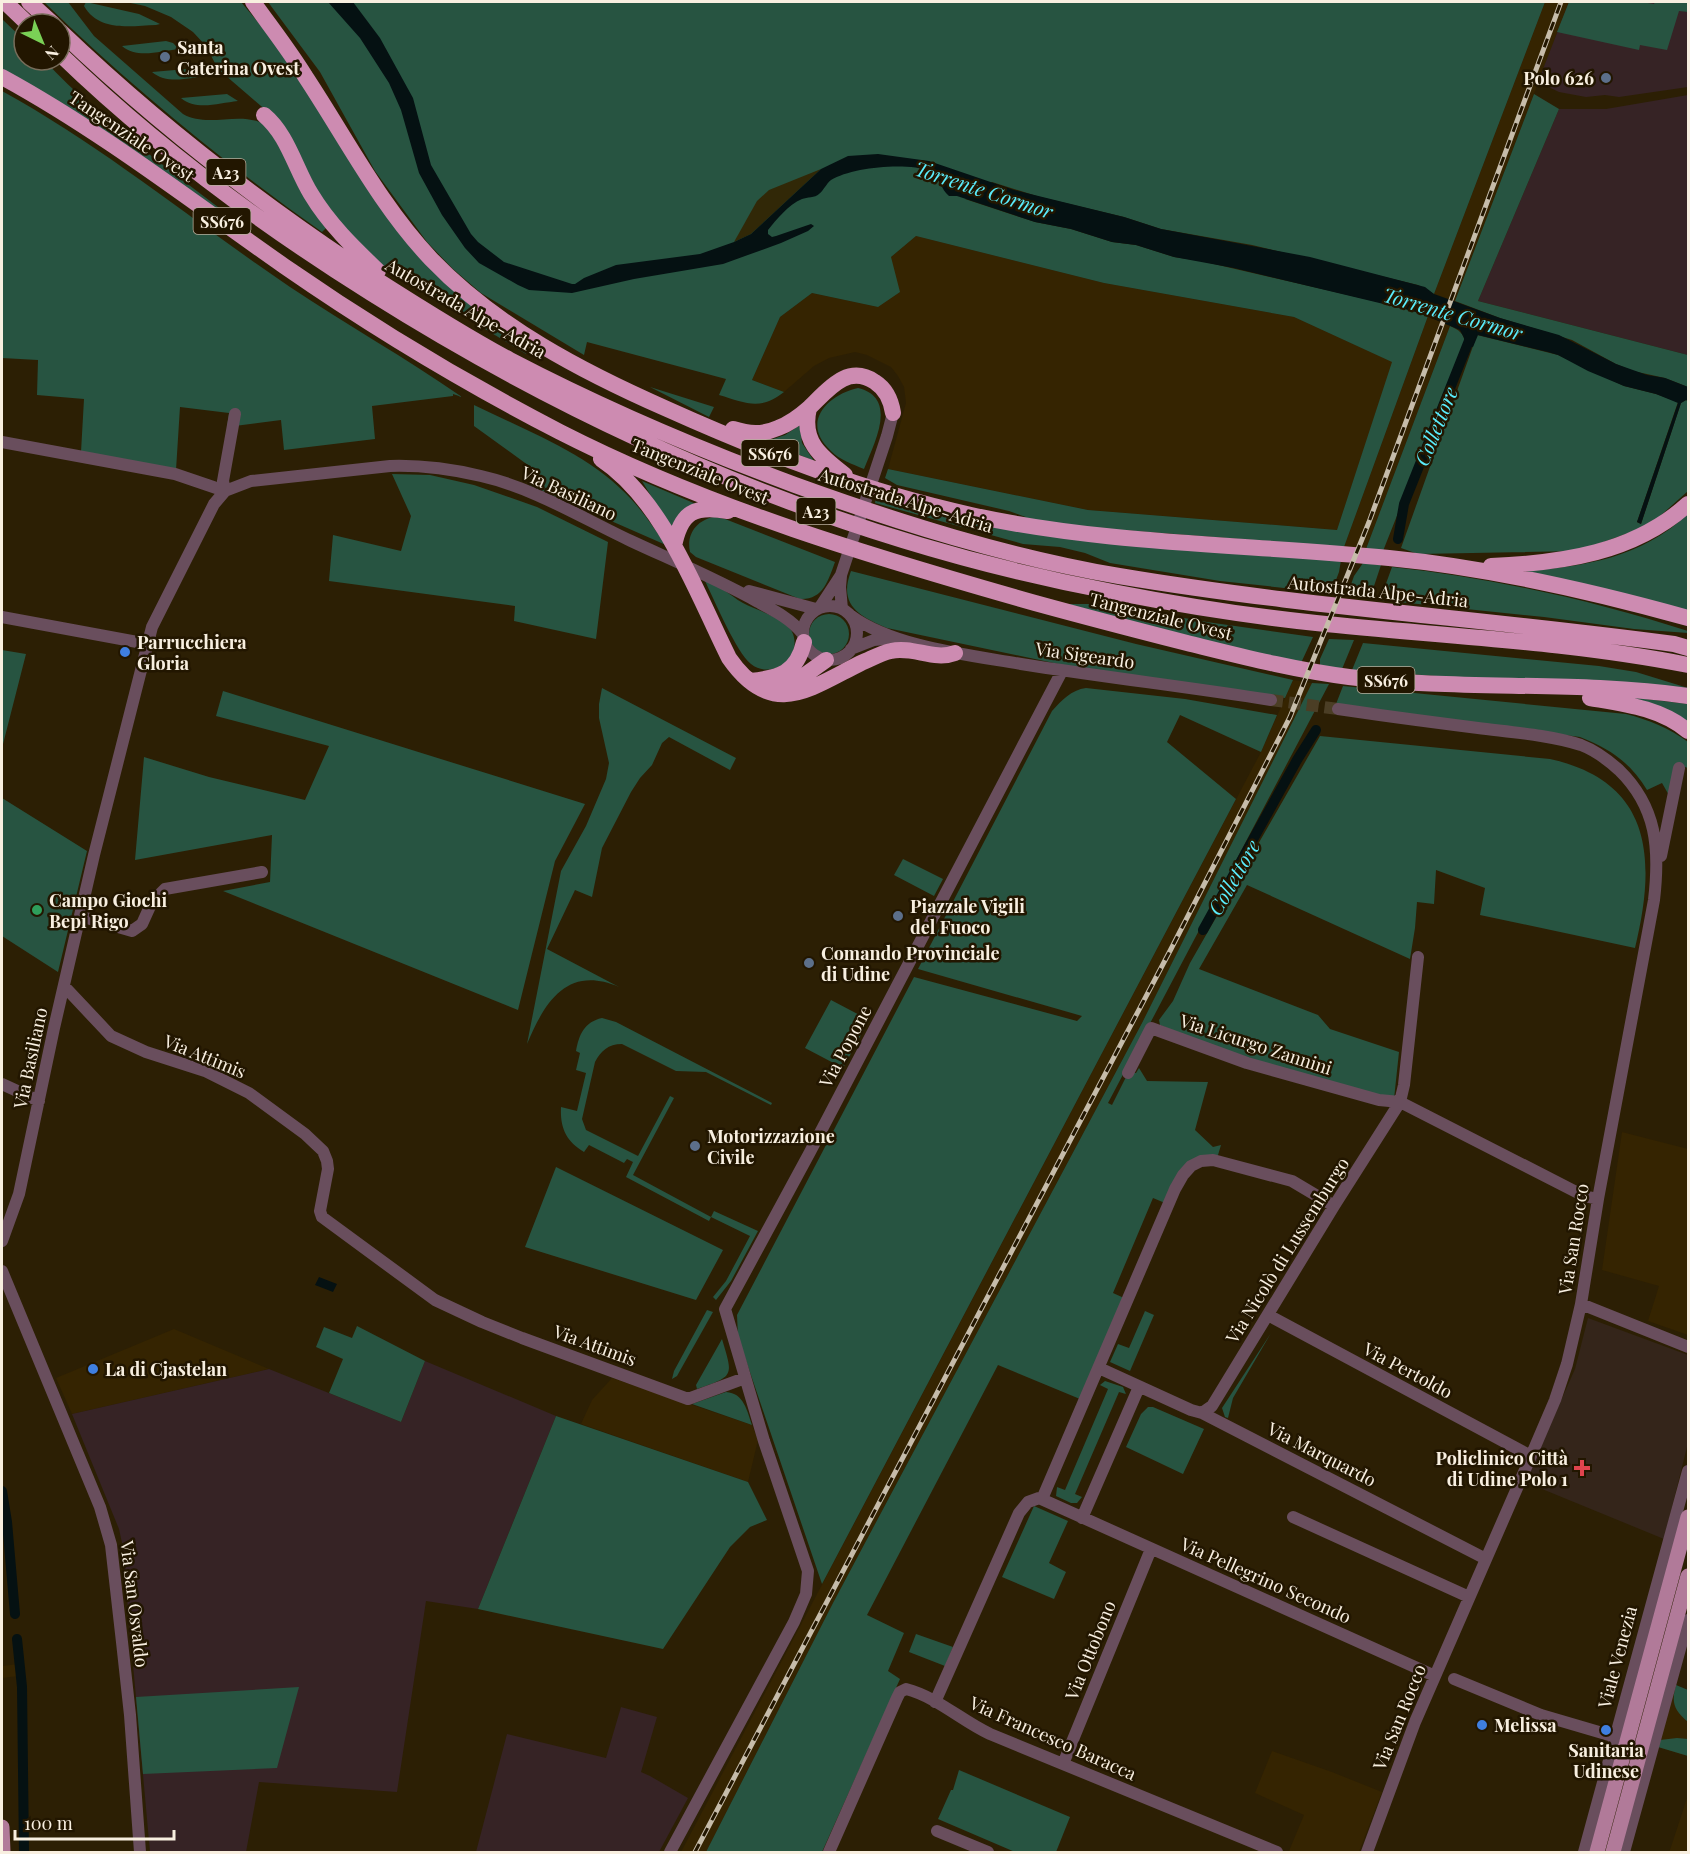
<svg xmlns="http://www.w3.org/2000/svg" width="1690" height="1854" font-family="'Playfair Display',serif">
<rect width="100%" height="100%" fill="#2c1f04"/>
<path fill="#352401" d="M 1545,2 L 1569,2 L 1455,301 L 1434,294 Z
M 916,236 L 1104,283 L 1294,317 L 1393,362 L 1337,530 L 1088,510 L 888,469 L 906,403 L 904,387 L 898,376 L 891,367 L 867,355 L 855,352 L 829,358 L 814,366 L 784,392 L 752,380 L 780,317 L 812,293 L 878,307 L 891,257 Z
M 1428,316 L 1450,326 L 1366,549 L 1344,547 Z
M 1293,680 L 1312,683 L 1142,1023 L 833,1603 L 706,1852 L 681,1852 L 1261,752 Z
M 1622,1132 L 1688,1149 L 1688,1335 L 1648,1321 L 1659,1286 L 1602,1270 Z
M 174,1329 L 269,1369 L 72,1414 L 56,1378 Z
M 612,1378 L 752,1425 L 758,1440 L 748,1482 L 581,1424 L 592,1400 Z
M 18,1664 L 19,1676 L 2,1678 L 2,1666 Z
M 1675,1690 L 1688,1695 L 1688,1756 L 1658,1747 Z
M 1272,1751 L 1332,1772 L 1382,1792 L 1359,1852 L 1296,1852 L 1289,1851 L 1304,1815 L 1255,1793 Z
M 1688,1795 L 1688,1852 L 1669,1852 L 1671,1847 Z"/>
<path fill="#362325" d="M 1569,2 L 1674,2 L 1672,9 L 1688,12 L 1688,87 L 1619,97 L 1605,95 L 1586,97 L 1559,92 L 1538,82 Z
M 1688,95 L 1688,355 L 1478,301 L 1559,109 L 1606,109 Z
M 425,1361 L 556,1416 L 478,1609 L 426,1601 L 397,1792 L 259,1782 L 246,1852 L 150,1852 L 122,1543 L 119,1529 L 72,1414 L 269,1369 L 401,1422 Z
M 621,1707 L 657,1717 L 641,1772 L 650,1776 L 688,1798 L 659,1852 L 476,1852 L 507,1734 L 606,1758 Z"/>
<path fill="#34251a" d="M 1588,1318 L 1688,1355 L 1688,1443 L 1664,1539 L 1525,1482 L 1575,1369 Z"/>
<path fill="#275441" d="M 44,2 L 68,2 L 94,36 L 183,114 C 209,129 242,109 267,126 L 327,227 L 322,232 C 223,162 130,86 44,2 Z
M 86,2 L 139,14 L 160,24 L 156,25 C 130,26 99,32 84,6 Z
M 126,2 L 241,2 L 268,34 L 454,290 L 481,315 L 528,349 L 526,354 L 379,264 L 321,204 L 275,118 L 218,69 L 206,46 L 193,32 L 171,17 L 145,6 Z
M 268,2 L 1545,2 L 1434,294 L 1418,285 L 1252,245 L 1161,229 L 1124,217 L 1040,197 L 992,182 L 965,199 L 1035,222 L 1071,229 L 1112,242 L 1136,245 L 1174,257 L 1201,261 L 1400,307 L 1428,316 L 1344,547 L 1045,524 L 1009,511 L 897,485 L 885,478 L 888,469 L 1088,510 L 1337,530 L 1392,362 L 1294,317 L 1104,283 L 916,236 L 891,257 L 900,292 L 878,307 L 812,293 L 780,317 L 752,380 L 784,392 C 760,411 746,403 719,395 L 726,379 L 587,342 L 584,355 L 481,293 L 453,269 L 427,242 L 375,171 L 320,72 Z
M 1569,2 L 1641,2 L 1654,4 L 1655,2 L 1688,2 L 1688,12 L 1679,11 L 1667,50 L 1640,45 L 1639,50 L 1557,32 Z
M 2,19 L 24,40 L 24,60 L 44,60 C 106,126 181,178 252,233 L 2,71 Z
M 166,41 L 173,43 L 179,49 C 160,51 137,59 122,46 Z
M 198,68 L 209,75 C 190,78 167,85 152,72 Z
M 2,91 C 104,147 194,222 290,287 C 347,325 406,358 462,397 L 453,394 L 453,396 L 372,406 L 375,439 L 284,450 L 281,420 L 227,427 L 229,413 L 180,407 L 176,470 L 81,452 L 84,399 L 37,395 L 38,360 L 2,358 Z
M 227,94 L 238,101 C 219,103 196,111 181,98 Z
M 1534,94 L 1559,109 L 1478,301 L 1688,355 L 1688,387 L 1665,378 L 1633,371 L 1616,364 L 1572,340 L 1500,318 L 1455,301 Z
M 1450,326 C 1459,330 1464,333 1465,344 L 1383,551 L 1366,549 Z
M 1477,335 L 1558,355 L 1624,386 L 1656,394 L 1678,402 L 1637,522 L 1641,524 L 1681,403 L 1686,400 L 1688,401 L 1688,491 L 1650,525 L 1579,551 L 1418,554 L 1401,548 Z
M 650,387 L 714,407 L 709,417 Z
M 858,388 C 899,398 874,443 864,469 C 852,464 840,460 831,451 C 800,423 827,395 858,388 Z
M 474,405 C 529,432 590,454 632,500 C 645,514 655,530 666,545 L 529,485 L 532,468 L 474,426 Z
M 800,425 L 802,443 L 814,461 L 767,441 L 785,435 Z
M 392,474 L 430,475 L 474,485 L 537,507 L 608,542 L 596,639 L 514,621 L 515,606 L 329,581 L 333,535 L 401,551 L 411,516 Z
M 642,481 L 696,504 L 672,531 Z
M 876,497 L 1341,560 L 1339,572 L 1331,593 L 1220,581 L 1110,563 L 1085,553 L 1060,547 L 1023,544 L 875,503 Z
M 1688,514 L 1688,612 L 1525,571 C 1587,566 1640,558 1688,514 Z
M 714,517 L 725,519 L 835,562 C 828,581 823,600 800,599 L 696,557 L 690,552 C 686,534 697,520 714,517 Z
M 1363,563 L 1381,565 L 1370,598 L 1347,596 L 1354,576 Z
M 1392,567 C 1493,578 1592,600 1688,631 L 1688,633 L 1634,629 L 1544,617 L 1380,600 Z
M 851,571 L 1136,644 L 1293,680 L 1285,698 L 1068,666 L 887,628 C 859,616 838,605 851,571 Z
M 704,579 C 719,584 729,595 743,603 C 757,611 788,618 793,634 C 802,659 771,680 751,664 C 736,652 714,599 704,579 Z
M 1067,604 L 1104,604 L 1207,622 L 1313,637 L 1301,663 L 1275,659 Z
M809 634a20 20 0 1 1 40 0a20 20 0 1 1-40 0Z
M 1329,639 L 1354,640 L 1342,669 L 1320,665 L 1320,659 Z
M 1363,643 L 1599,666 L 1636,672 L 1688,688 L 1464,678 L 1352,670 Z
M 2,650 L 26,654 L 2,748 Z
M 1312,683 L 1329,684 L 1108,1103 L 1112,1105 L 1128,1073 L 1136,1073 L 1139,1068 L 1147,1081 L 1208,1082 L 1195,1130 L 1213,1147 L 1221,1145 L 1218,1155 L 1205,1156 L 1165,1203 L 1153,1198 L 1113,1293 L 1124,1298 L 1080,1399 L 998,1365 L 867,1615 L 904,1633 L 888,1671 L 900,1679 L 822,1852 L 706,1852 L 833,1603 L 1142,1023 Z
M 1343,686 L 1626,714 C 1649,720 1669,728 1688,742 L 1688,768 L 1676,764 L 1670,797 L 1662,783 L 1647,790 C 1631,763 1609,748 1580,737 L 1336,704 Z
M 602,688 L 736,758 L 730,770 L 669,737 L 662,743 L 652,765 L 640,778 L 631,792 L 602,848 L 592,897 L 575,890 L 547,949 L 619,987 C 568,965 545,1001 527,1044 L 561,871 L 586,826 L 606,779 L 609,763 L 599,718 L 599,704 Z
M 1086,688 L 1185,699 L 1277,715 L 1261,752 L 1180,715 L 1167,742 L 1236,799 L 822,1584 L 738,1337 L 737,1315 L 914,977 L 1077,1021 L 1082,1016 L 918,969 L 1052,711 C 1062,700 1071,690 1086,688 Z
M 223,691 L 585,804 L 555,861 L 518,1010 L 223,891 L 270,882 L 272,835 L 135,860 L 144,757 L 209,777 L 305,800 L 329,746 L 216,716 Z
M 1629,697 L 1688,704 L 1688,724 Z
M 1320,736 L 1550,759 C 1654,782 1656,861 1635,948 L 1480,915 L 1485,888 L 1436,870 L 1434,904 L 1417,902 L 1415,928 L 1410,959 L 1247,885 L 1199,969 L 1318,1015 L 1330,1029 L 1399,1052 L 1394,1099 L 1224,1052 L 1160,1025 L 1159,1020 L 1173,1001 L 1190,963 Z
M 2,798 L 87,851 L 58,972 L 2,936 Z
M 903,859 L 943,879 L 934,896 L 894,875 Z
M 831,1000 L 869,1020 L 843,1068 L 805,1048 Z
M 602,1018 L 616,1022 L 772,1103 L 771,1105 L 706,1072 L 676,1071 L 622,1044 C 608,1044 601,1051 595,1062 L 582,1119 L 586,1130 L 638,1156 L 670,1096 L 674,1098 L 633,1175 L 711,1217 L 714,1211 L 758,1231 L 731,1281 L 716,1300 L 713,1297 L 726,1281 L 750,1236 L 711,1217 L 709,1221 L 626,1177 L 633,1162 L 627,1159 L 624,1163 L 589,1145 L 584,1152 C 566,1141 560,1128 561,1107 L 577,1111 L 586,1073 L 576,1070 L 580,1053 L 576,1051 C 579,1035 584,1022 602,1018 Z
M 556,1167 L 723,1250 L 696,1300 L 525,1247 Z
M 707,1310 L 713,1312 L 677,1376 L 672,1379 L 674,1371 Z
M 1145,1311 L 1154,1315 L 1130,1371 L 1110,1362 L 1118,1344 L 1129,1348 Z
M 357,1326 L 425,1361 L 401,1422 L 329,1393 L 343,1359 L 316,1347 L 324,1327 L 352,1338 Z
M 1271,1333 L 1233,1398 L 1228,1418 L 1225,1417 L 1222,1408 Z
M 722,1339 C 733,1376 735,1376 697,1389 L 696,1385 Z
M 1105,1381 L 1123,1387 L 1126,1394 L 1119,1392 L 1075,1494 L 1082,1497 L 1077,1503 L 1071,1503 L 1056,1496 L 1057,1487 L 1065,1490 L 1108,1389 L 1100,1385 Z
M 726,1392 C 744,1393 747,1411 752,1425 L 692,1404 Z
M 1148,1407 L 1153,1407 L 1204,1429 L 1183,1474 L 1126,1447 L 1141,1414 Z
M 556,1416 L 748,1482 L 767,1520 L 750,1527 L 730,1547 L 663,1649 L 478,1609 Z
M 1034,1506 L 1068,1521 L 1049,1563 L 1066,1572 L 1054,1599 L 1002,1577 Z
M 916,1634 L 953,1647 L 945,1666 L 909,1652 Z
M 1676,1685 L 1688,1690 L 1688,1722 C 1674,1710 1671,1703 1676,1685 Z
M 299,1687 L 277,1768 L 143,1774 L 136,1697 Z
M 1677,1738 L 1688,1739 L 1688,1756 L 1658,1747 L 1660,1740 Z
M 959,1770 L 1070,1817 L 1056,1852 L 1015,1852 L 938,1819 L 951,1790 L 953,1790 Z"/>
<path fill="#312807" d="M 821,169 L 751,234 L 734,242 L 757,201 L 769,190 Z"/>
<path fill="#051112" d="M 328,2 L 353,2 L 380,38 L 413,98 L 431,165 L 471,234 L 478,242 L 504,262 L 572,284 L 575,284 L 584,278 L 616,265 L 700,254 L 734,242 L 751,234 L 821,169 L 848,156 L 878,154 L 929,161 L 1014,190 L 1124,217 L 1161,229 L 1310,257 L 1425,287 L 1434,294 L 1500,318 L 1559,335 L 1616,364 L 1647,375 L 1665,378 L 1688,387 L 1688,401 L 1686,400 L 1681,403 L 1641,524 L 1637,522 L 1678,403 L 1656,394 L 1624,386 L 1588,371 L 1558,355 L 1548,352 L 1478,335 L 1473,347 L 1465,344 L 1464,338 L 1460,330 L 1417,312 L 1234,268 L 1174,257 L 1136,245 L 1112,242 L 1071,229 L 1035,222 L 957,196 L 949,196 C 941,190 939,175 930,171 C 907,162 852,167 831,180 C 826,184 824,190 819,194 C 815,198 807,197 802,199 C 788,205 777,219 768,230 L 768,234 L 772,237 L 776,236 L 811,224 L 814,226 L 808,231 L 781,243 L 723,264 L 634,279 L 572,293 L 529,290 L 518,285 L 479,263 L 465,248 L 442,215 L 419,173 L 401,110 L 389,83 L 360,38 Z
M 319,1277 L 337,1284 L 333,1292 L 315,1285 Z"/>
<g fill="none" stroke-linecap="round" stroke-linejoin="round">
<path stroke="#051112" stroke-width="10" d="M 1398,539 L 1404,504 L 1472,333
M 1203,930 L 1297,760 L 1316,730
M 2,1491 L 7,1522 L 15,1614
M 17,1639 L 22,1687 L 24,1852"/>
<path stroke="#4b3e25" stroke-width="12" stroke-dasharray="12 6" stroke-linecap="butt" d="M 1271,700 L 1338,709"/>
<path stroke="#694e5d" stroke-width="12" d="M 2,442 L 175,474 L 225,491
M 225,491 L 223,481 L 235,414
M 841,576 L 840,587 L 842,609
M 749,591 L 816,609
M803 633a27 27 0 1 1 54 0a27 27 0 1 1-54 0Z
M 820,607 L 841,575 L 887,436 L 893,413
M 850,615 C 893,647 969,655 1021,664 C 1104,677 1187,687 1271,700
M 2,617 L 148,644
M 851,649 L 874,640 L 894,638
M 1338,709 C 1384,716 1431,722 1478,728 C 1509,732 1551,735 1581,745 C 1594,750 1608,760 1619,770 C 1657,807 1660,849 1654,900 L 1598,1199 L 1581,1304 L 1567,1364 L 1555,1400 L 1531,1456 L 1415,1722 L 1367,1852
M 1661,856 L 1679,768
M 80,916 L 132,931 L 142,924 L 152,902 L 165,889 L 262,872
M 64,986 L 111,1036 L 146,1052 L 205,1071 L 249,1093 L 305,1134 L 323,1151 L 327,1161 L 328,1169 L 320,1211 L 322,1217 L 435,1300 L 482,1322 L 522,1338 L 688,1399 L 745,1378
M 1128,1073 L 1151,1028 L 1247,1063 L 1379,1100 L 1400,1102 L 1584,1196 L 1598,1199
M 2,1084 L 39,1101
M 2,1241 L 19,1194 L 54,1028 L 94,855 L 152,627 L 214,504 L 225,491 L 251,481 L 390,466 C 421,465 451,469 481,476 C 534,488 582,518 631,541 C 674,561 717,579 758,602 C 775,611 791,619 802,633
M 2,1271 L 100,1507 L 111,1545 L 122,1642 L 130,1715 L 140,1852
M 1581,1304 L 1688,1347
M 1268,1315 L 1531,1456
M 1099,1368 L 1191,1410 L 1202,1413 L 1486,1559
M 1202,1413 L 1212,1406 L 1334,1206 L 1400,1102 L 1404,1085 L 1418,957
M 1042,1499 L 1175,1189 L 1183,1175 L 1191,1166 L 1201,1161 L 1213,1160 L 1292,1181 L 1334,1206
M 1293,1517 L 1469,1597
M 1082,1518 L 1139,1387
M 1454,1679 L 1541,1715 L 1616,1737
M 935,1702 L 1019,1513 L 1028,1502 L 1039,1498 L 1435,1676
M 1063,1764 L 1151,1549
M 937,1831 L 988,1852
M 670,1852 L 794,1622 L 806,1594 L 808,1571 L 764,1441 L 725,1309 L 810,1152 L 1062,671
M 829,1852 L 897,1698 L 900,1692 L 906,1689 C 937,1697 962,1721 990,1734 L 1277,1852
M 1584,1852 L 1688,1471
M 1624,1852 L 1688,1620"/>
<path stroke="#b17a99" stroke-width="15" d="M 2,1827 L 3,1852
M 1597,1852 L 1688,1517
M 1613,1852 L 1688,1576"/>
<path stroke="#cd8bb1" stroke-width="16" d="M 5,2 L 28,24
M 29,2 L 53,24
M 253,2 C 270,26 289,50 305,76 C 346,138 380,205 431,259 C 496,327 583,372 667,409 C 765,453 866,492 971,515 C 1108,545 1250,544 1389,558 C 1491,568 1591,591 1688,618
M 60,31 C 154,121 257,201 366,273 C 413,303 461,334 510,360 C 602,408 698,449 795,485 C 900,523 1008,557 1119,576 C 1303,607 1489,619 1674,644 L 1688,648
M 60,54 C 154,145 261,224 371,293 C 598,436 848,542 1113,592 C 1180,605 1248,616 1316,623 C 1440,636 1566,641 1688,665
M 2,77 C 101,131 191,201 284,266 C 372,327 465,383 560,432 C 711,509 873,557 1035,603 C 1086,617 1136,630 1187,643 C 1240,656 1294,670 1349,677 C 1461,691 1576,680 1688,696
M 264,115 C 288,135 295,168 311,194 C 329,224 353,247 378,271
M 809,408 C 801,441 820,456 845,475
M 733,429 C 749,434 762,435 778,428 C 789,424 800,416 809,408 C 827,391 847,363 875,382 C 886,389 891,400 893,413
M 601,459 C 664,501 696,592 729,658 C 772,720 809,689 861,663 C 871,659 881,653 891,651 C 913,646 934,661 955,653
M 674,546 C 681,512 694,505 728,511
M 1491,566 C 1562,563 1634,553 1688,504
M 750,681 C 779,678 797,673 804,642
M 776,689 L 791,685 L 826,660
M 1590,698 C 1625,704 1660,708 1688,731"/>
<defs>
<path id="rail" d="M 695,1852 L 1171,949 L 1290,717 L 1369,522 L 1561,2"/>
</defs>
<use href="#rail" stroke="#c6bcaa" stroke-width="5"/>
<use href="#rail" stroke="#221600" stroke-width="3" stroke-dasharray="9" stroke-linecap="butt"/>
</g>
<g fill="#5c6f8a" stroke="#221600" stroke-width="2">
<circle cx="165" cy="57" r="6"/>
<circle cx="1606" cy="78" r="6"/>
<circle cx="898" cy="916" r="6"/>
<circle cx="809" cy="963" r="6"/>
<circle cx="695" cy="1146" r="6"/>
</g>
<g fill="#3f7fe0" stroke="#221600" stroke-width="2">
<circle cx="125" cy="652" r="6"/>
<circle cx="93" cy="1369" r="6"/>
<circle cx="1482" cy="1725" r="6"/>
<circle cx="1606" cy="1730" r="6"/>
</g>
<circle fill="#2e9e5b" stroke="#221600" stroke-width="2" cx="37" cy="910" r="6"/>
<path fill="#e0444e" stroke="#221600" stroke-width="2" d="M1579 1459h6v6h6v6h-6v6h-6v-6h-6v-6h6z"/>
<g text-anchor="middle" dominant-baseline="central" stroke-width="5" stroke-linejoin="round" paint-order="stroke">
<g fill="#221600" stroke="#b8ae9d" stroke-width="1.5">
<rect x="206.5" y="159" width="39" height="26" rx="4.5"/>
<rect x="193.5" y="208" width="57" height="26" rx="4.5"/>
<rect x="741.5" y="440" width="57" height="26" rx="4.5"/>
<rect x="796.5" y="498" width="39" height="26" rx="4.5"/>
<rect x="1357.5" y="667" width="57" height="26" rx="4.5"/>
</g>
<g font-size="16" font-weight="bold" fill="#f8efe0">
<text x="226" y="172">A23</text>
<text x="222" y="221">SS676</text>
<text x="770" y="453">SS676</text>
<text x="816" y="511">A23</text>
<text x="1386" y="680">SS676</text>
</g>
<g font-size="18" font-weight="bold" fill="#f8efe0" stroke="#221600" text-anchor="start">
<text x="177" y="47">Santa<tspan x="177" dy="21">Caterina Ovest</tspan></text>
<text x="1594" y="78" text-anchor="end">Polo 626</text>
<text x="137" y="642">Parrucchiera<tspan x="137" dy="21">Gloria</tspan></text>
<text x="49" y="900">Campo Giochi<tspan x="49" dy="21">Bepi Rigo</tspan></text>
<text x="910" y="906">Piazzale Vigili<tspan x="910" dy="21">del Fuoco</tspan></text>
<text x="821" y="953">Comando Provinciale<tspan x="821" dy="21">di Udine</tspan></text>
<text x="707" y="1136">Motorizzazione<tspan x="707" dy="21">Civile</tspan></text>
<text x="105" y="1369">La di Cjastelan</text>
<text x="1568" y="1458" text-anchor="end">Policlinico Città<tspan x="1568" dy="21">di Udine Polo 1</tspan></text>
<text x="1494" y="1725">Melissa</text>
<text x="1606" y="1750" text-anchor="middle">Sanitaria<tspan x="1606" dy="21">Udinese</tspan></text>
</g>
<g font-size="18" fill="#f8efe0" stroke="#221600">
<text transform="translate(132 136) rotate(34)">Tangenziale Ovest</text>
<text transform="translate(466 308) rotate(30)">Autostrada Alpe-Adria</text>
<text transform="translate(700 471) rotate(22)">Tangenziale Ovest</text>
<text transform="translate(569 493) rotate(25)">Via Basiliano</text>
<text transform="translate(906 500) rotate(17)">Autostrada Alpe-Adria</text>
<text transform="translate(1378 591) rotate(6)">Autostrada Alpe-Adria</text>
<text transform="translate(1161 616) rotate(14)">Tangenziale Ovest</text>
<text transform="translate(1085 655) rotate(8)">Via Sigeardo</text>
<text transform="translate(1256 1044) rotate(18)">Via Licurgo Zannini</text>
<text transform="translate(845 1046) rotate(-62)">Via Popone</text>
<text transform="translate(205 1056) rotate(22)">Via Attimis</text>
<text transform="translate(30 1058) rotate(-78)">Via Basiliano</text>
<text transform="translate(1573 1239) rotate(-81)">Via San Rocco</text>
<text transform="translate(1287 1250) rotate(-58)">Via Nicolò di Lussemburgo</text>
<text transform="translate(595 1345) rotate(20)">Via Attimis</text>
<text transform="translate(1408 1370) rotate(28)">Via Pertoldo</text>
<text transform="translate(1322 1454) rotate(27)">Via Marquardo</text>
<text transform="translate(1266 1580) rotate(24)">Via Pellegrino Secondo</text>
<text transform="translate(135 1604) rotate(83)">Via San Osvaldo</text>
<text transform="translate(1090 1650) rotate(-68)">Via Ottobono</text>
<text transform="translate(1617 1657) rotate(-75)">Viale Venezia</text>
<text transform="translate(1399 1717) rotate(-68)">Via San Rocco</text>
<text transform="translate(1053 1738) rotate(24)">Via Francesco Baracca</text>
</g>
<g font-size="20" font-style="italic" fill="#5aecfb" stroke="#221600">
<text transform="translate(984 189) rotate(18)">Torrente Cormor</text>
<text transform="translate(1453 313) rotate(16)">Torrente Cormor</text>
<text transform="translate(1435 426) rotate(-68)">Collettore</text>
<text transform="translate(1233 877) rotate(-60)">Collettore</text>
</g>
</g>
<rect width="1690" height="1854" fill="none" stroke="#f8efe0" stroke-width="6"/>
<g transform="translate(42 42) rotate(137)"><circle r="28" fill="#221600" stroke="#786d5a" stroke-width="1.5"/>
<path d="M0-4.5L10 22L0 15L-10 22Z" fill="#7ad156"/>
<text y="-9" font-size="16" font-weight="bold" text-anchor="middle" fill="#f8efe0">N</text>
</g>
<path d="M15 1830v9h159v-9" fill="none" stroke="#f8efe0" stroke-width="3"/>
<text x="24" y="1830" font-size="18" fill="#f8efe0" stroke="#221600" stroke-width="4.5" paint-order="stroke">100 m</text>
</svg>
